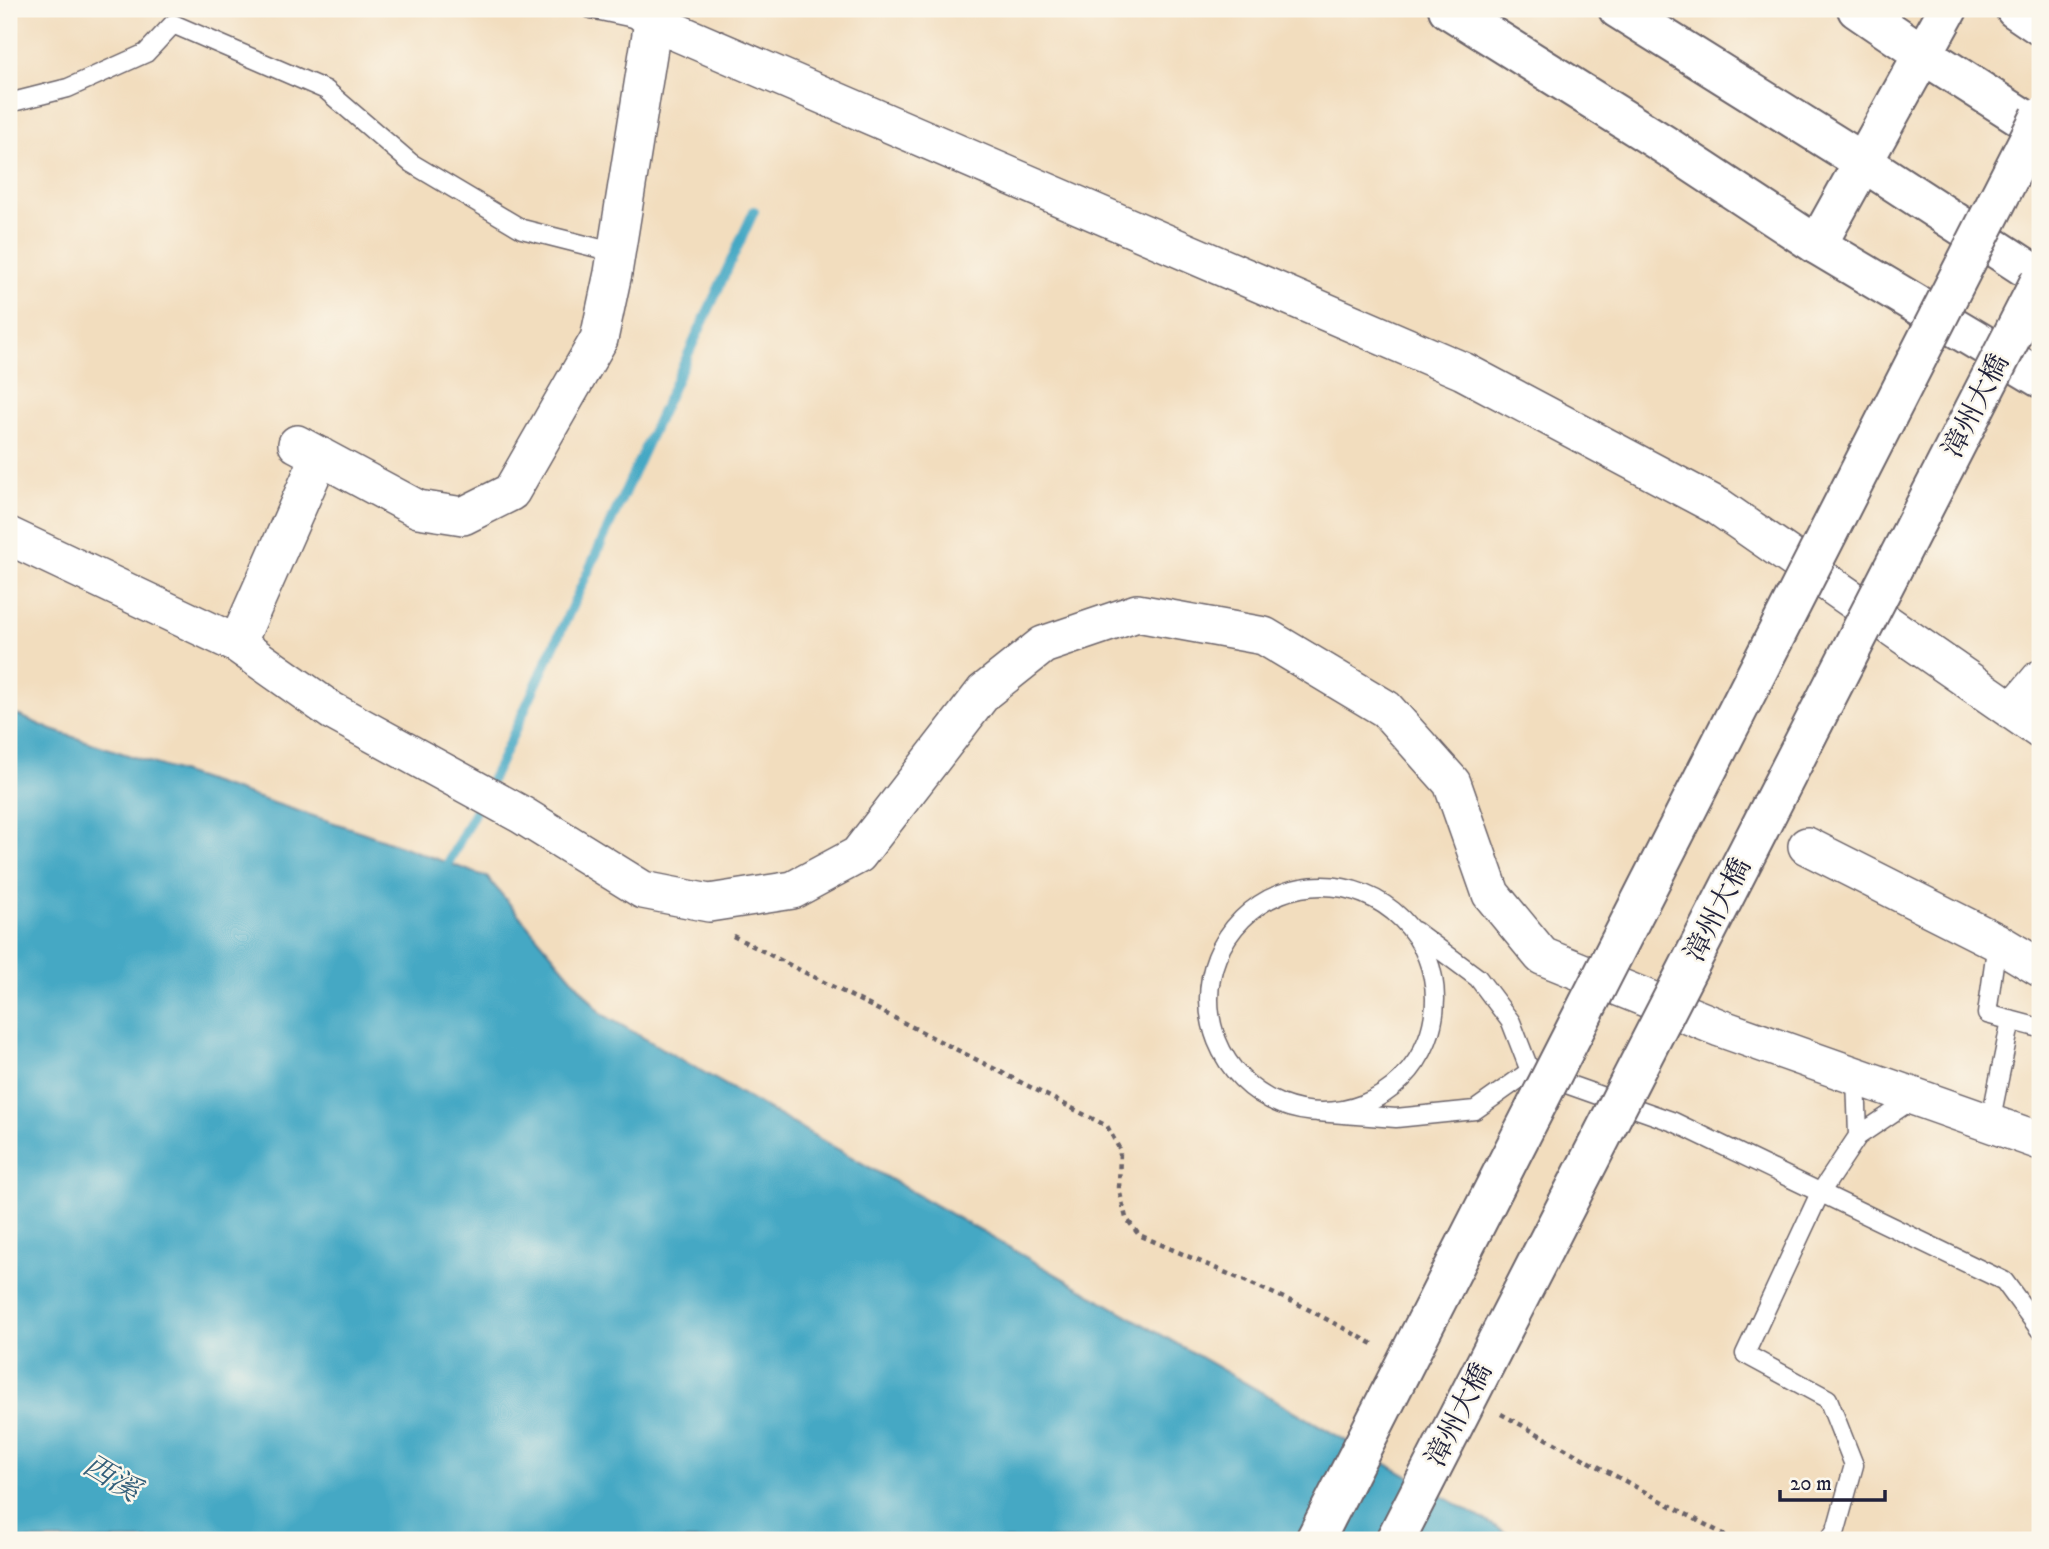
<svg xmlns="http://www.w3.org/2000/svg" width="2049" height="1549" font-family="'IM FELL DW Pica','Noto Serif SC',serif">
<rect width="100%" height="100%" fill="#fbf7ec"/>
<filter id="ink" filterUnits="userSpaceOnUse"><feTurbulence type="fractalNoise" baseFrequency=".0143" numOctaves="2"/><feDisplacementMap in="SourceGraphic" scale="14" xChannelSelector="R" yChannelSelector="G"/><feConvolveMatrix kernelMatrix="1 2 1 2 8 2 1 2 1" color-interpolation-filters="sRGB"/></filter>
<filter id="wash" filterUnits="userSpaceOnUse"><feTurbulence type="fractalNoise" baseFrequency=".00686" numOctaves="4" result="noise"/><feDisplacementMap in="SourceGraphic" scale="28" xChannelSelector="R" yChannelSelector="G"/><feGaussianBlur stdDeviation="1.57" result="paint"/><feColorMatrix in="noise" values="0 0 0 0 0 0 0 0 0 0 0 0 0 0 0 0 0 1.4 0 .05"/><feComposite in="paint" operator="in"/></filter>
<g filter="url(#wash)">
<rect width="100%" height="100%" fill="#f2ddbe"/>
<path fill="#45a8c4" stroke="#346580" stroke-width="2" d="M 9,711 L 52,730 L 362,832 L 487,877 L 602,1014 L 1519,1540 L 9,1540 Z"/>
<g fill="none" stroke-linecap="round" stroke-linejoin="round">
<path stroke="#45a8c4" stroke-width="10" d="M 443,873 L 500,763 L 754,211"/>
</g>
</g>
<g filter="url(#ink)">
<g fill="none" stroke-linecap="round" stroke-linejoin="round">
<defs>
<path id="service" d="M 591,9 L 643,20
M 9,103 L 68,88 L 146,53 L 173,24 L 326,90 L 411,163 L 522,229 L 617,253
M1209 999a113 113 0 1 1 226 0a113 113 0 1 1-226 0Z
M 1415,931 L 1478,978 L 1511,1022 L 1530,1071
M 1997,942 L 1987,1014 L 2040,1028
M 1856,1076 L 1858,1136 L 1916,1097
M 1317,1112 L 1396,1118 L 1475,1110 L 1530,1071 L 1674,1122 L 2004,1281 L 2040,1330
M 1990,1123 L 2011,1020
M 1829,1540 L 1836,1530 L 1854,1465 L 1828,1399 L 1745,1354 L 1820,1193 L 1858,1136"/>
<path id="minor" d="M 639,9 L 653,22 L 1463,371 L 1719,507 L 2040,730
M 297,444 L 418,509 L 463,516 L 511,492 L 599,339 L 613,273 L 653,22
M 9,536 L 237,644 L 332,711 L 522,815 L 643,890 L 709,903 L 793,890 L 858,855 L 984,692 L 1043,645 L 1137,613 L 1264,636 L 1386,709 L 1452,783 L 1491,894 L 1542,956 L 1720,1028 L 2040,1141
M 237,644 L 320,456
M 2014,710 L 2040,679
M 1807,846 L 1997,942 L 2040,968"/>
<path id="tertiary" d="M 1448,9 L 1665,145 L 1817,245 L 2040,378
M 2015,9 L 2040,26"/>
<path id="trunk" d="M 1618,9 L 1863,162 L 2040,277
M 1857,9 L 1923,54 L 2040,129
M 1817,245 L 1948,9"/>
</defs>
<use href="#service" stroke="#6b6369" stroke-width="21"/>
<use href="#minor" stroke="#6b6369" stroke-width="40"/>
<use href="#tertiary" stroke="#6b6369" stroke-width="42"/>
<use href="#trunk" stroke="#6b6369" stroke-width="42"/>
<path stroke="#6b6369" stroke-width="4.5" stroke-dasharray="5 5" stroke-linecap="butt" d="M 733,936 L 1107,1126 L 1120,1150 L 1119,1189 L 1126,1218 L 1139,1235 L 1300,1305 L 1373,1344
M 1501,1414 L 1734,1540"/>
<use href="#service" stroke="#fff" stroke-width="18"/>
<use href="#minor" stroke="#fff" stroke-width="37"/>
<use href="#tertiary" stroke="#fff" stroke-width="38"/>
<use href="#trunk" stroke="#fff" stroke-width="38"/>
<defs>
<path id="trunk-bridge" d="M 1315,1540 L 2040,117
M 1395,1540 L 2040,281"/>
</defs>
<use href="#trunk-bridge" stroke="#6b6369" stroke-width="42" stroke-linecap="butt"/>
<use href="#trunk-bridge" stroke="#fff" stroke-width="38"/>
</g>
</g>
<g text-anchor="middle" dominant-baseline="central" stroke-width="5" stroke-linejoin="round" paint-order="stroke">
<g font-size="28" fill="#22223b" stroke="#fbf7ec">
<text transform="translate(1976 406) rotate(-63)">漳州大橋</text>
<text transform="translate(1718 910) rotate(-63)">漳州大橋</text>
<text transform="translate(1459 1415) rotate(-63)">漳州大橋</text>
</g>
<g font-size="30" font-style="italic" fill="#325e79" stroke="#fbf7ec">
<text transform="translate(111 1479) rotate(31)">西溪</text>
</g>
</g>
<rect width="2049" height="1549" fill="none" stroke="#fbf7ec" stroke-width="35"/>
<path d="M1780 1490v10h105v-10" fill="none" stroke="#22223b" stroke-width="3.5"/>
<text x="1790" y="1490" font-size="21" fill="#22223b" stroke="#fbf7ec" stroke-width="5" paint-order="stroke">20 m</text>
</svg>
